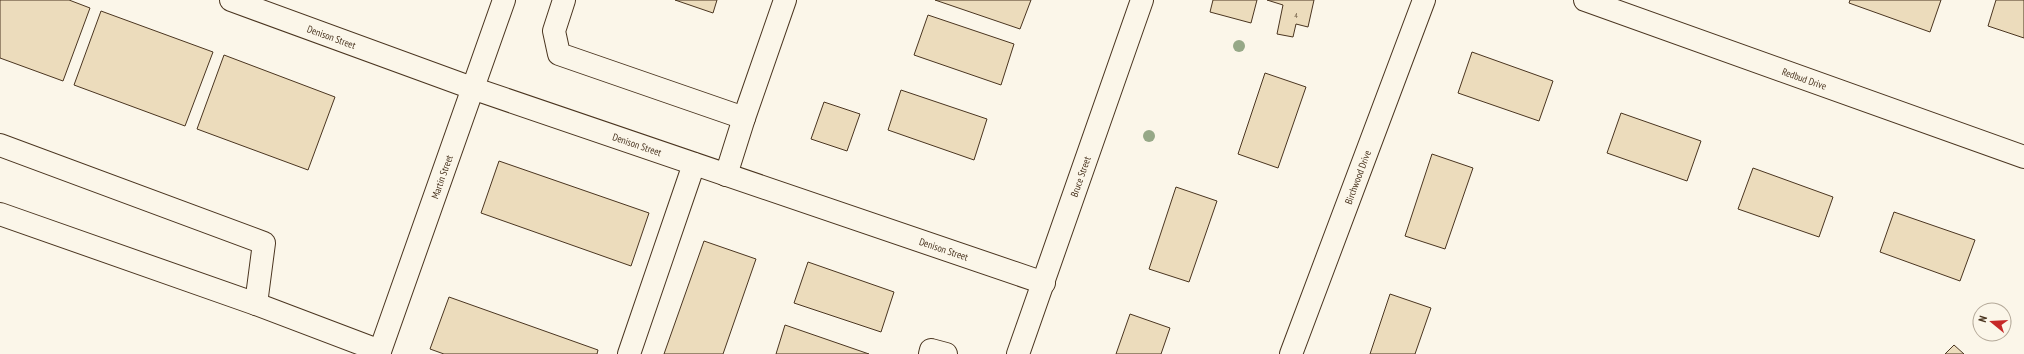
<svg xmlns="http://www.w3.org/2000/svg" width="2024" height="354" font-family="'PT Sans Narrow',sans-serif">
<rect width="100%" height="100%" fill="#fbf6e9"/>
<path fill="#ecdcbc" stroke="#4a3520" d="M 0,0 L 69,0 L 90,8 L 63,81 L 0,58 Z
M 675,0 L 717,0 L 713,13 Z
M 935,0 L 1031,0 L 1020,29 Z
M 1213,0 L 1257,0 L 1251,23 L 1210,12 Z
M 1314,0 L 1308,27 L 1296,24 L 1293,37 L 1277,34 L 1283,5 L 1267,0 Z
M 1850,0 L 1941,0 L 1930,32 L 1849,3 Z
M 1996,0 L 2024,0 L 2024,38 L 1988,26 Z
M 101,11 L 213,52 L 185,126 L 74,85 Z
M 928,15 L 1014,44 L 1001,85 L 914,55 Z
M 1472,52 L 1553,81 L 1539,121 L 1458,93 Z
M 224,55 L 335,97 L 308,170 L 197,129 Z
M 1265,73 L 1306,87 L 1278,168 L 1238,154 Z
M 901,90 L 987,119 L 974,160 L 888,130 Z
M 824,102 L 860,114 L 847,151 L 811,139 Z
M 1621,113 L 1701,141 L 1687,181 L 1607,153 Z
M 1432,154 L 1473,168 L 1445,249 L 1405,236 Z
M 499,161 L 649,213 L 631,266 L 481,213 Z
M 1753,168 L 1833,197 L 1819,237 L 1738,209 Z
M 1176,187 L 1217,201 L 1189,282 L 1149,269 Z
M 1894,212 L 1975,240 L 1960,281 L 1880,252 Z
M 704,241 L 756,259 L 723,354 L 664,354 Z
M 808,262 L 894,292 L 881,332 L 794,303 Z
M 1390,294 L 1431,308 L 1415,354 L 1370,354 Z
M 449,297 L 598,350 L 597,354 L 444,354 L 430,349 Z
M 1130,314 L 1170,328 L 1161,354 L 1116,354 Z
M 785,325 L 869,354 L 776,354 Z
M 1954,345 L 1964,354 L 1945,354 Z"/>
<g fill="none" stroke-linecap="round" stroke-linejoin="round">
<defs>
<g id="minor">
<path id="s1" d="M 231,0 L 472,88 L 1044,283"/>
<path d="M 564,0 L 554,31 L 559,54 L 744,118 L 726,175"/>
<path id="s2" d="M 1585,0 L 2024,157"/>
<path d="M 744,118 L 785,0"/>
<path d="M 0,145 L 264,243 L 256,304"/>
<path d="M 0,214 L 256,304 L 380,351"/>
<path id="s3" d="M 379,354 L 504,0"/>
<path d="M 629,354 L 694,164"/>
<path d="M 930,354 L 931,350 L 946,354"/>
<path id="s4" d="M 1018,354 L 1142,0"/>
<path id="s5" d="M 1291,354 L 1424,0"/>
</g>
</defs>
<use href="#minor" stroke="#4a3520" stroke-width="24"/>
<use href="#minor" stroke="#fbf6e9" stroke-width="22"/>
</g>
<g fill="#96a887">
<circle cx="1239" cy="46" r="6"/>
<circle cx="1149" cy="136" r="6"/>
</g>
<g text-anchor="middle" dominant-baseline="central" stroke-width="3" stroke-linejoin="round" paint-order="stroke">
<g font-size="8" fill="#725f47">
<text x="1296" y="15">4</text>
</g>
<g font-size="10" fill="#4a3520" stroke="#fbf6e9">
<text stroke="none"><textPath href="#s1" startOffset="107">Denison Street</textPath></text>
<text stroke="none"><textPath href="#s2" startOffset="233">Redbud Drive</textPath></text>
<text stroke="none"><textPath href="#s1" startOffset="431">Denison Street</textPath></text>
<text stroke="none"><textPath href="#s3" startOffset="188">Martin Street</textPath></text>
<text stroke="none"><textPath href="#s4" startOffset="188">Bruce Street</textPath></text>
<text stroke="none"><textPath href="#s5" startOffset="189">Birchwood Drive</textPath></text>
<text stroke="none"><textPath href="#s1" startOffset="755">Denison Street</textPath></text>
</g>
</g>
<g transform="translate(1992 322) rotate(288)"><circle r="19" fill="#fbf6e9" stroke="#b4a999"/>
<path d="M0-3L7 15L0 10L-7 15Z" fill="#c62828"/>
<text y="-6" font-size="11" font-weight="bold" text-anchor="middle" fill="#4a3520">N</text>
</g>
</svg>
